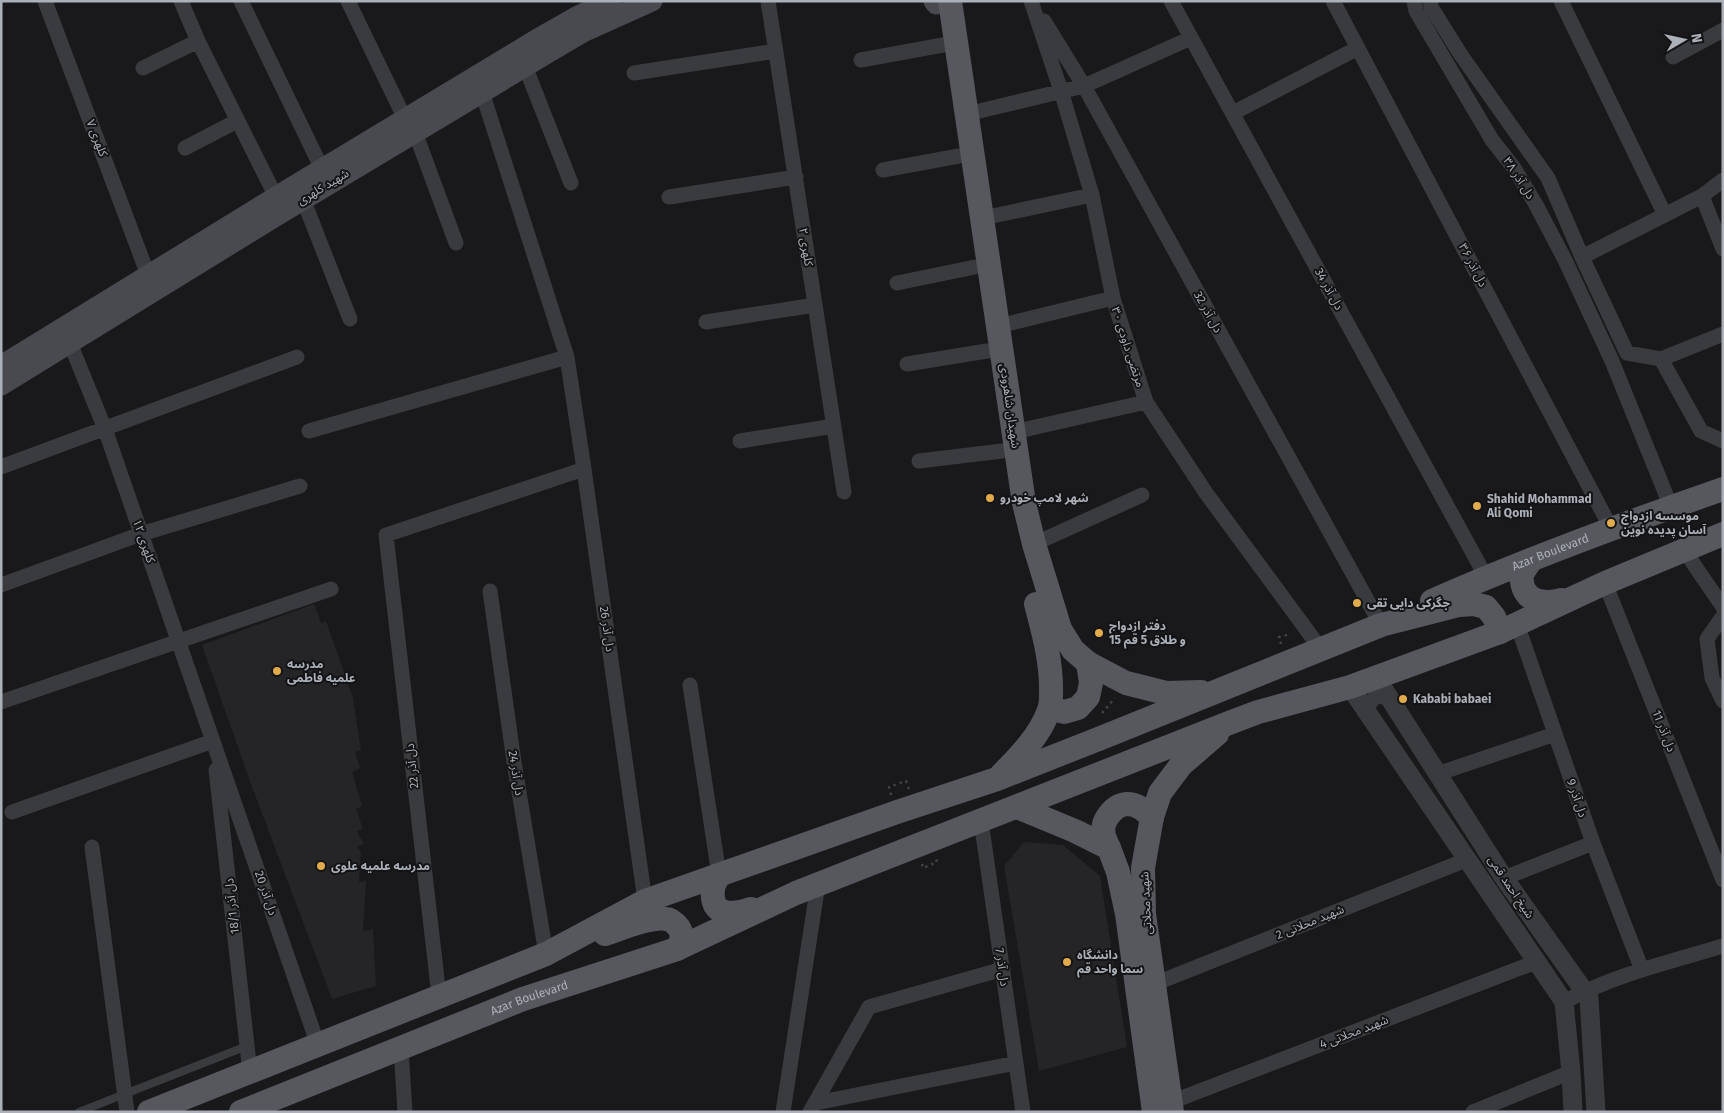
<svg xmlns="http://www.w3.org/2000/svg" width="1724" height="1113" font-family="'Fira Sans','Noto Sans Arabic',sans-serif">
<rect width="100%" height="100%" fill="#19191b"/>
<path fill="#252528" d="M 314,604 L 321,623 L 326,621 L 353,698 L 361,750 L 355,752 L 360,768 L 352,772 L 362,806 L 356,809 L 363,829 L 357,831 L 364,844 L 357,847 L 361,852 L 359,882 L 366,881 L 363,931 L 373,929 L 376,986 L 332,999 L 252,787 L 202,645 Z
M 1024,842 L 1063,845 L 1100,876 L 1127,1047 L 1039,1071 L 1004,866 Z"/>
<g fill="none" stroke-linecap="round" stroke-linejoin="round">
<path stroke="#404246" stroke-width="2.5" stroke-dasharray="2.5 4" stroke-linecap="butt" d="M 1281,644 L 1279,637 L 1291,634
M 1102,713 L 1115,698
M 891,795 L 889,787 L 906,781 L 909,789
M 922,864 L 923,868 L 937,862 L 936,859"/>
<path stroke="#3a3b3f" stroke-width="8" d="M 79,1112 L 247,1046"/>
<path stroke="#3a3b3f" stroke-width="15" d="M 45,1 L 148,275
M 181,1 L 198,41 L 276,197
M 241,1 L 322,169
M 348,1 L 405,119
M 768,1 L 844,492
M 1031,1 L 1061,91 L 1092,195 L 1113,298 L 1146,402 L 1206,493 L 1320,648
M 1171,1 L 1486,577
M 1333,1 L 1612,530
M 1414,1 L 1416,11 L 1492,140 L 1514,168 L 1535,203 L 1565,260 L 1612,361 L 1671,507
M 1430,1 L 1431,7 L 1461,55 L 1548,178 L 1582,257 L 1627,353 L 1661,359 L 1723,334
M 1561,1 L 1665,215
M 1044,21 L 1084,86 L 1381,625
M 1673,57 L 1723,30
M 861,60 L 943,45
M 525,66 L 571,183
M 143,68 L 198,41
M 634,73 L 776,51
M 482,92 L 567,357 L 584,469 L 645,901
M 1233,113 L 1358,48
M 967,114 L 1084,86 L 1191,38
M 415,132 L 456,243
M 185,148 L 237,121
M 883,170 L 959,156
M 1702,196 L 1723,249
M 669,197 L 796,177
M 303,199 L 350,319
M 983,218 L 1092,195
M 1582,257 L 1702,196 L 1723,180
M 897,283 L 975,267
M 706,322 L 815,305
M 999,326 L 1113,298
M 70,343 L 105,429 L 318,1045
M 1661,359 L 1701,431 L 1723,441
M 907,364 L 987,351
M 309,431 L 567,357
M 1014,432 L 1146,402
M 740,441 L 834,426
M 919,461 L 1002,451
M 1,467 L 297,357
M 1034,544 L 1142,495
M 1684,550 L 1723,607
M 1605,583 L 1723,880
M 1,585 L 141,534 L 300,486
M 490,591 L 514,762 L 546,954
M 1723,616 L 1707,639 L 1712,678 L 1723,701
M 1517,624 L 1593,843 L 1642,970
M 690,685 L 719,875
M 1,702 L 331,589
M 1369,715 L 1368,706 L 1374,698 L 1382,696 L 1390,700
M 216,770 L 250,1072
M 1437,774 L 1555,734
M 12,812 L 213,741
M 981,821 L 1023,1112
M 92,847 L 127,1112
M 1504,878 L 1593,843
M 1154,984 L 1466,860
M 439,996 L 386,535 L 584,469
M 1564,1002 C 1613,975 1670,962 1723,946
M 401,1048 L 405,1112
M 1171,1102 L 1536,962
M 816,1103 L 1016,1063
M 783,1112 L 818,884
M 810,1112 L 869,1007 L 1003,969
M 1473,1112 L 1571,1072"/>
<path stroke="#3a3b3f" stroke-width="19" d="M 1376,677 L 1504,878 L 1589,998 L 1596,1112
M 1350,687 L 1564,1002 L 1571,1072 L 1573,1112"/>
<path stroke="#484a4f" stroke-width="21" d="M 934,1 L 936,4
M 1,366 L 276,197 L 541,37 L 576,17 L 611,1
M 1,385 L 284,211 L 549,52 L 583,32 L 652,1"/>
<g stroke="#56585e" stroke-width="24">
<path d="M 950,1 L 1024,503 L 1034,544 L 1060,629 L 1073,650 L 1088,663 L 1126,683 L 1166,693 L 1201,692"/>
<path d="M 1531,560 L 1521,575 C 1522,580 1522,588 1525,591 C 1532,604 1550,603 1562,600"/>
<path id="s1" d="M 1432,601 C 1527,559 1625,523 1723,489"/>
<path d="M 1050,708 L 1064,712 L 1078,708 L 1088,697 L 1091,683 L 1088,663"/>
<path d="M 1002,774 C 1021,755 1040,735 1049,710 C 1051,705 1051,700 1051,695 C 1052,663 1044,634 1036,604"/>
<path d="M 1017,807 L 1075,831 L 1109,848 L 1118,872 L 1127,914 L 1154,1112"/>
<path d="M 1109,848 C 1107,844 1105,840 1104,836 C 1100,822 1113,805 1127,804 C 1138,804 1145,811 1152,817"/>
<path d="M 719,875 C 717,879 713,885 713,890 C 710,917 733,915 751,909"/>
<path d="M 605,934 C 621,929 650,916 666,919 C 671,919 676,924 679,928 C 684,936 681,942 677,949"/>
<path d="M 149,1112 L 546,954 L 645,901 L 897,812 L 997,779 L 1101,738 L 1381,625 L 1459,605 L 1474,604 L 1486,607 L 1494,617 L 1500,632"/>
<path id="s2" d="M 241,1112 L 523,999 L 677,949 L 796,893 L 1229,723 L 1258,712 L 1350,687 L 1500,632 L 1605,583 L 1723,534"/>
<path d="M 1172,1112 L 1144,914 L 1143,868 L 1152,817 L 1160,793 L 1181,765 L 1217,734"/>
</g>
</g>
<g fill="#e1aa4b" stroke="#141416" stroke-width="2">
<circle cx="990" cy="498" r="5"/>
<circle cx="1477" cy="506" r="5"/>
<circle cx="1611" cy="523" r="5"/>
<circle cx="1357" cy="603" r="5"/>
<circle cx="1099" cy="633" r="5"/>
<circle cx="277" cy="671" r="5"/>
<circle cx="1403" cy="699" r="5"/>
<circle cx="321" cy="866" r="5"/>
<circle cx="1067" cy="962" r="5"/>
</g>
<g text-anchor="middle" dominant-baseline="central" stroke-width="4" stroke-linejoin="round" paint-order="stroke">
<g font-size="12" fill="#acb1b9" stroke="#141416">
<text transform="translate(97 138) rotate(69)">کلهری ۷</text>
<text transform="translate(1519 178) rotate(57)">دل آذر ۳۸</text>
<text transform="translate(323 187) rotate(-31)">شهید کلهری</text>
<text transform="translate(806 247) rotate(81)">کلهری ۲</text>
<text transform="translate(1473 265) rotate(62)">دل آذر ۳۶</text>
<text transform="translate(1329 289) rotate(61)">دل آذر 34</text>
<text transform="translate(1208 312) rotate(61)">دل آذر 32</text>
<text transform="translate(1128 347) rotate(72)">۳۰ مرتضی داودی</text>
<text transform="translate(1010 406) rotate(82)">شهیدان شاهرودی</text>
<text transform="translate(144 541) rotate(71)">کلهری ۱۲</text>
<text stroke="none"><textPath href="#s1" startOffset="128">Azar Boulevard</textPath></text>
<text transform="translate(607 629) rotate(82)">دل آذر 26</text>
<text transform="translate(1664 731) rotate(68)">دل آذر 11</text>
<text transform="translate(412 766) rotate(-96)">دل آذر 22</text>
<text transform="translate(516 773) rotate(81)">دل آذر 24</text>
<text transform="translate(1577 798) rotate(71)">دل آذر 9</text>
<text transform="translate(1511 887) rotate(56)">شیخ احمد قمی</text>
<text transform="translate(266 893) rotate(71)">دل آذر 20</text>
<text transform="translate(1146 903) rotate(-93)">شهید محلاتی</text>
<text transform="translate(232 906) rotate(-96)">دل آذر 18/1</text>
<text transform="translate(1310 922) rotate(-22)">شهید محلاتی 2</text>
<text transform="translate(1002 967) rotate(82)">دل آذر 7</text>
<text stroke="none"><textPath href="#s2" startOffset="310">Azar Boulevard</textPath></text>
<text transform="translate(1354 1032) rotate(-21)">شهید محلاتی 4</text>
</g>
<g font-size="12" font-weight="bold" fill="#acb1b9" stroke="#141416" text-anchor="start">
<text x="1000" y="498">شهر لامپ خودرو</text>
<text x="1487" y="499">Shahid Mohammad<tspan x="1487" dy="14">Ali Qomi</tspan></text>
<text x="1621" y="516">موسسه ازدواج<tspan x="1621" dy="14">آسان پدیده نوین</tspan></text>
<text x="1367" y="603">جگرکی دایی تقی</text>
<text x="1109" y="626">دفتر ازدواج<tspan x="1109" dy="14">15 و طلاق 5 قم</tspan></text>
<text x="287" y="664">مدرسه<tspan x="287" dy="14">علمیه فاطمی</tspan></text>
<text x="1413" y="699">Kababi babaei</text>
<text x="331" y="866">مدرسه علمیه علوی</text>
<text x="1077" y="955">دانشگاه<tspan x="1077" dy="14">سما واحد قم</tspan></text>
</g>
</g>
<rect width="1724" height="1113" fill="none" stroke="#acb1b9" stroke-width="5"/>
<g transform="translate(1684 40) rotate(81)" stroke="#141416" stroke-width="4" paint-order="stroke">
<path d="M0-4L9 19L0 12L-9 19Z" fill="#acb1b9"/>
<text y="-8" font-size="14" font-weight="bold" text-anchor="middle" fill="#acb1b9">N</text>
</g>
</svg>
